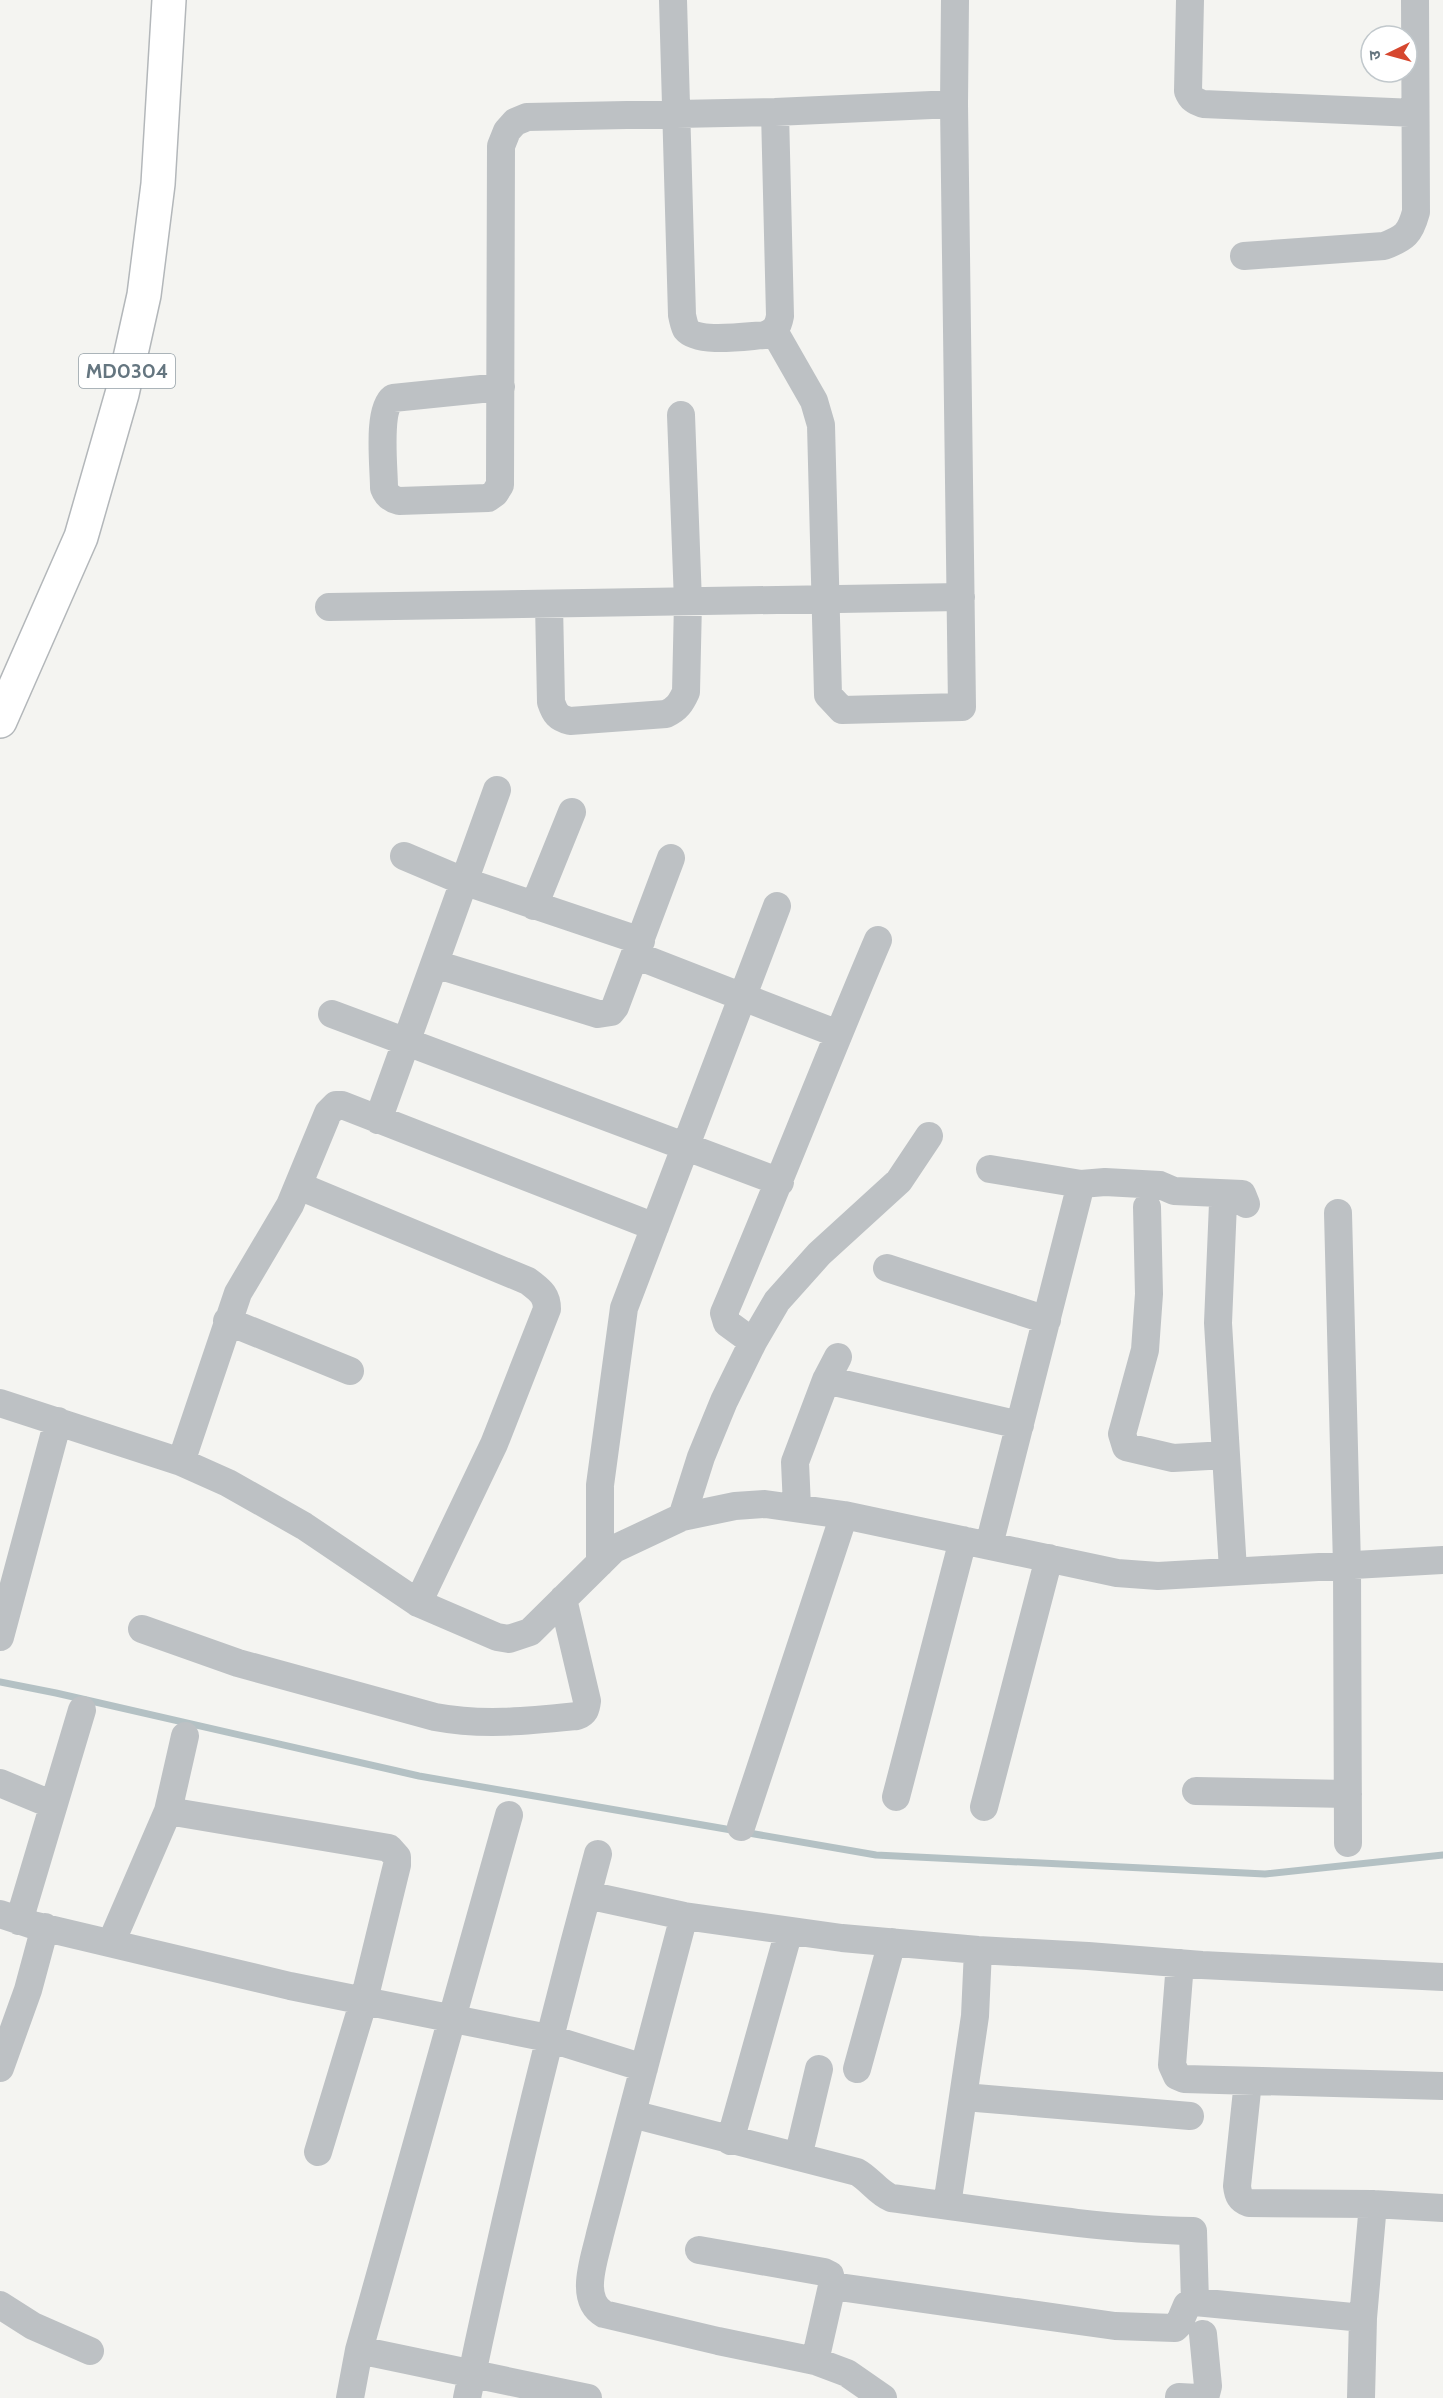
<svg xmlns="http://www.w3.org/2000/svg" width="1443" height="2398" font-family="Cabin,'Noto Sans Devanagari',sans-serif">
<rect width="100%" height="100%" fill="#f4f4f1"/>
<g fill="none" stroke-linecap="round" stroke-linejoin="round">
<path stroke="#b4c1c4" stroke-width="7" d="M 0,1682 L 56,1693 L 419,1776 L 876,1855 L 1265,1874 L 1443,1855"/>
<defs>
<path id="major" d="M 0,721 L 81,537 L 122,394 L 144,295 L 158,184 L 169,0"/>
</defs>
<use href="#major" stroke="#b3b7ba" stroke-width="36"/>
<path stroke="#bdc1c4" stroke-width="28" d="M 673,0 L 682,315 C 683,320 684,325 686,329 C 698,344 747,336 765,335 C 775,331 778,327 780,316 L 775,112
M 1190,0 L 1188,91 C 1191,99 1195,101 1203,104 L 1415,113
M 1244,256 L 1384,246 C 1405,238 1410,234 1416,212 L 1415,0
M 774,331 L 814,401 L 821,425 L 828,695 L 842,710 L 962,707 L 954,104 L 955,0
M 501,387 L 393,398 C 377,410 384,467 384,488 C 387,496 391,499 399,501 L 488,498 L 495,493 L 500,485 L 501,146 L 507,131 L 515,122 L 527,117 L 775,112 L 954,104
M 549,604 L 551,702 C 555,714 558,718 570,721 L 666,714 C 677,709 681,703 686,692 L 688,602 L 681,415
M 329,607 L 961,597
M 404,856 L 463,881 L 641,941
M 534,906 L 572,812
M 635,955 L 838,1034
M 435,964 L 598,1014 L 611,1012 L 615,1007 L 671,858
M 332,1014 L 780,1182
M 378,1120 L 497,790
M 990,1169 L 1081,1184 L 1105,1182 L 1160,1185 L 1174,1191 L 1242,1194 L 1246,1204
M 299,1186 L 528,1281 C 539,1290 547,1294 547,1309 L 494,1444 L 418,1603
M 1223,1203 L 1218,1323 L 1233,1570
M 1147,1207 L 1149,1294 L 1145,1350 L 1122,1434 L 1126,1447 L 1173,1458 L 1226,1455
M 1338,1213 L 1347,1566 L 1348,1843
M 887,1268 L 1047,1320
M 227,1321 L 350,1371
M 753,1342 L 727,1323 L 724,1313 C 777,1189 825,1064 878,940
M 826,1380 L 1020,1425
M 0,1403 L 181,1462 L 228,1483 L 304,1526 L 418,1603 L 497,1637 L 509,1639 L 530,1632 L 614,1549 L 682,1517 L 735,1506 L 765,1504 L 844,1515 L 1117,1573 L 1158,1576 L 1443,1560
M 181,1462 L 238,1293 L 290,1205 L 328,1113 L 336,1105 L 342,1105 L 655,1227
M 797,1507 L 795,1462 L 826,1380 L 838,1357
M 682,1517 L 701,1457 L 724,1401 L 753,1342 L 777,1301 L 819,1254 L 899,1181 L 929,1136
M 989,1545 L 1081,1184
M 600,1563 L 600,1485 L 624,1308 L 777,906
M 142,1629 L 238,1663 L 435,1717 C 483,1726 528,1721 577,1716 C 585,1713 586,1709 587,1701 L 563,1599
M 0,1637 L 58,1421
M 0,1783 L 53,1805
M 1196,1791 L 1348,1794
M 896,1797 L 963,1540
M 984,1807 L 1049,1558
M 168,1811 L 389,1848 L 397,1857 L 397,1865 L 364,2000 L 318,2152
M 741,1827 L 844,1515
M 587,1895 L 684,1916 L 842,1938 L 978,1950 L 1088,1956 L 1202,1965 L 1443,1977
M 0,1914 L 33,1925 L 290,1986 L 548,2038 L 644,2068
M 684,1916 L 600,2234 C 595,2258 578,2299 604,2314 L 718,2341 L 815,2361 L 847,2373 L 883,2398
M 19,1921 L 82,1710
M 111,1943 L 168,1811 L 185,1736
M 1180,1963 L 1172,2065 L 1177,2076 L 1184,2079 L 1443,2086
M 0,2068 L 28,1990 L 45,1927
M 857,2069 L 892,1942
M 1248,2081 L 1237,2186 C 1238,2195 1240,2200 1249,2203 L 1373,2204 L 1443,2208
M 964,2097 L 1190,2116
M 632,2114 L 857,2172 C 870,2179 877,2192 891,2198 C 991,2211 1092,2229 1193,2231 L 1195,2302
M 730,2141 L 789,1931
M 798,2157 L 819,2069
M 947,2205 L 975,2016 L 978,1950
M 699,2250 L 824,2272 L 830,2275 L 832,2286 L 815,2361
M 832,2286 L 1115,2326 L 1175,2328 L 1179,2324 L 1187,2305 L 1195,2302 L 1363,2318
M 0,2305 L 33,2326 L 90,2351
M 1203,2334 L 1208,2386 L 1205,2398
M 359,2350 L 588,2398
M 1179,2397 L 1198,2398
M 350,2398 L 359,2350 L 509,1815
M 467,2398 C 505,2215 549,2034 598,1854
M 1361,2398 L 1363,2318 L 1373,2204"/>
<use href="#major" stroke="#fff" stroke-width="33"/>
</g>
<g text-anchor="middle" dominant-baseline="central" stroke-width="6" stroke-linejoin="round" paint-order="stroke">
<rect fill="#fff" stroke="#939fa6" stroke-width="1.5" x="79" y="354" width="96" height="34" rx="4.5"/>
<g font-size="20" font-weight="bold" fill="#657680">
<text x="127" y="371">MD0304</text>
</g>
</g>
<g transform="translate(1389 54) rotate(265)"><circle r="28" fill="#ffffff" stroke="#c1c8cc" stroke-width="1.5"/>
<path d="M0-4.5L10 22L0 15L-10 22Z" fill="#d6472f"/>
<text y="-9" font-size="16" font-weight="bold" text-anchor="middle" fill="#657680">उ</text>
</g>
</svg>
